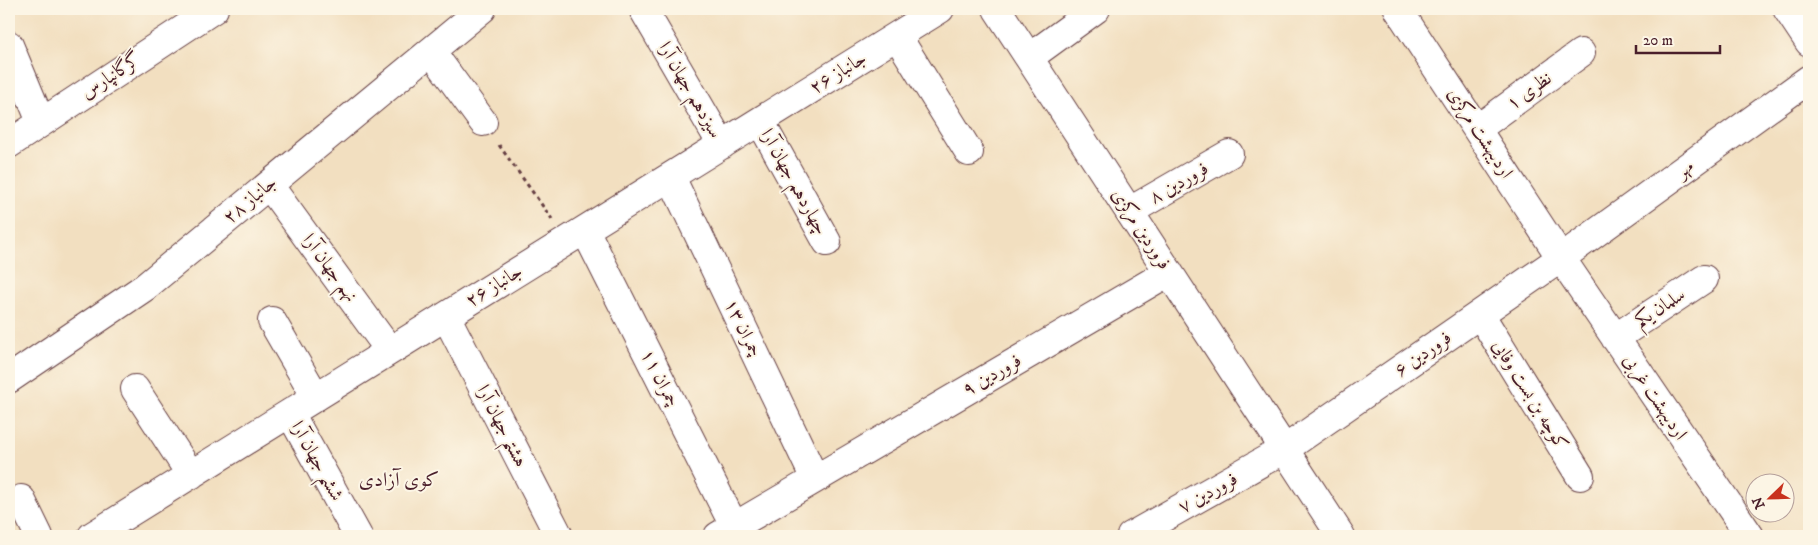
<svg xmlns="http://www.w3.org/2000/svg" width="1818" height="545" font-family="'IM FELL DW Pica',Amiri,serif">
<rect width="100%" height="100%" fill="#fcf5e5"/>
<filter id="ink" filterUnits="userSpaceOnUse"><feTurbulence type="fractalNoise" baseFrequency=".02" numOctaves="2"/><feDisplacementMap in="SourceGraphic" scale="10" xChannelSelector="R" yChannelSelector="G"/><feConvolveMatrix kernelMatrix="1 2 1 2 8 2 1 2 1" color-interpolation-filters="sRGB"/></filter>
<filter id="wash" filterUnits="userSpaceOnUse"><feTurbulence type="fractalNoise" baseFrequency=".0096" numOctaves="4" result="noise"/><feDisplacementMap in="SourceGraphic" scale="20" xChannelSelector="R" yChannelSelector="G"/><feGaussianBlur stdDeviation="1.12" result="paint"/><feColorMatrix in="noise" values="0 0 0 0 0 0 0 0 0 0 0 0 0 0 0 0 0 1.4 0 .05"/><feComposite in="paint" operator="in"/></filter>
<g filter="url(#wash)">
<rect width="100%" height="100%" fill="#f2dfc0"/>
</g>
<g filter="url(#ink)">
<g fill="none" stroke-linecap="round" stroke-linejoin="round">
<defs>
<path id="minor" d="M 643,9 L 722,145
M 997,9 L 1341,536
M 1398,9 L 1561,258 L 1750,536
M 1787,9 L 1809,42
M 897,36 L 969,152
M 9,45 L 41,122
M 431,51 L 483,122
M 1030,57 L 1096,9
M 760,121 L 827,242
M 1477,129 L 1581,53
M 9,144 L 214,9
M 671,177 L 815,479
M 269,185 L 390,351
M 1130,211 L 1229,154
M 585,230 L 734,526
M 1480,314 L 1580,476
M 446,316 L 559,536
M 272,321 L 316,397
M 1615,338 L 1704,279
M 9,379 L 145,287 L 482,9
M 135,389 L 191,475
M 290,413 L 358,536
M 21,499 L 39,536
M 92,536 L 940,9
M 718,536 L 1169,272
M 1131,536 L 1285,449 L 1561,258 L 1809,79"/>
</defs>
<use href="#minor" stroke="#633c41" stroke-width="30"/>
<path stroke="#633c41" stroke-width="3" stroke-dasharray="4 4" stroke-linecap="butt" d="M 499,145 L 552,219"/>
<use href="#minor" stroke="#fff" stroke-width="28"/>
</g>
</g>
<g text-anchor="middle" dominant-baseline="central" stroke-width="4" stroke-linejoin="round" paint-order="stroke">
<g font-size="19" fill="#4a1f2b" stroke="#fcf5e5">
<text transform="translate(838 73) rotate(-32)">جانباز ۲۶</text>
<text transform="translate(111 76) rotate(-33)">گرگانپارس</text>
<text transform="translate(690 90) rotate(60)">سیزدهم جهان آرا</text>
<text transform="translate(1529 91) rotate(-36)">نظری ۱</text>
<text transform="translate(1480 133) rotate(57)">اردیبهشت مرکزی</text>
<text transform="translate(1685 169) rotate(-36)">مهر</text>
<text transform="translate(794 182) rotate(61)">چهاردهم جهان آرا</text>
<text transform="translate(1179 183) rotate(-30)">فروردین ۸</text>
<text transform="translate(250 200) rotate(-40)">جانباز ۲۸</text>
<text transform="translate(1141 229) rotate(57)">فروردین مرکزی</text>
<text transform="translate(330 268) rotate(54)">نهم جهان آرا</text>
<text transform="translate(494 286) rotate(-32)">جانباز ۲۶</text>
<text transform="translate(1660 308) rotate(-33)">سلمان یکم</text>
<text transform="translate(743 328) rotate(64)">۱۳ چمران</text>
<text transform="translate(1423 354) rotate(-35)">فروردین ۶</text>
<text transform="translate(992 375) rotate(-30)">فروردین ۹</text>
<text transform="translate(660 378) rotate(63)">۱۱ چمران</text>
<text transform="translate(1530 395) rotate(58)">کوچه بن بست وفایی</text>
<text transform="translate(1655 397) rotate(56)">اردیبهشت غربی</text>
<text transform="translate(502 426) rotate(63)">هشتم جهان آرا</text>
<text transform="translate(317 461) rotate(61)">ششم جهان آرا</text>
<text transform="translate(1208 493) rotate(-29)">فروردین ۷</text>
</g>
<g font-size="20" fill="#4a1f2b" stroke="#fcf5e5">
<text x="399" y="480">کوی آزادی</text>
</g>
</g>
<rect width="1818" height="545" fill="none" stroke="#fcf5e5" stroke-width="30"/>
<g transform="translate(1770 498) rotate(247)"><circle r="24" fill="#fcf5e5" stroke="#b59f9b"/>
<path d="M0-4L9 19L0 12L-9 19Z" fill="#c8321e"/>
<text y="-8" font-size="14" font-weight="bold" text-anchor="middle" fill="#4a1f2b">N</text>
</g>
<path d="M1636 45v8h84v-8" fill="none" stroke="#4a1f2b" stroke-width="2.5"/>
<text x="1643" y="45" font-size="15" fill="#4a1f2b" stroke="#fcf5e5" stroke-width="4" paint-order="stroke">20 m</text>
</svg>
